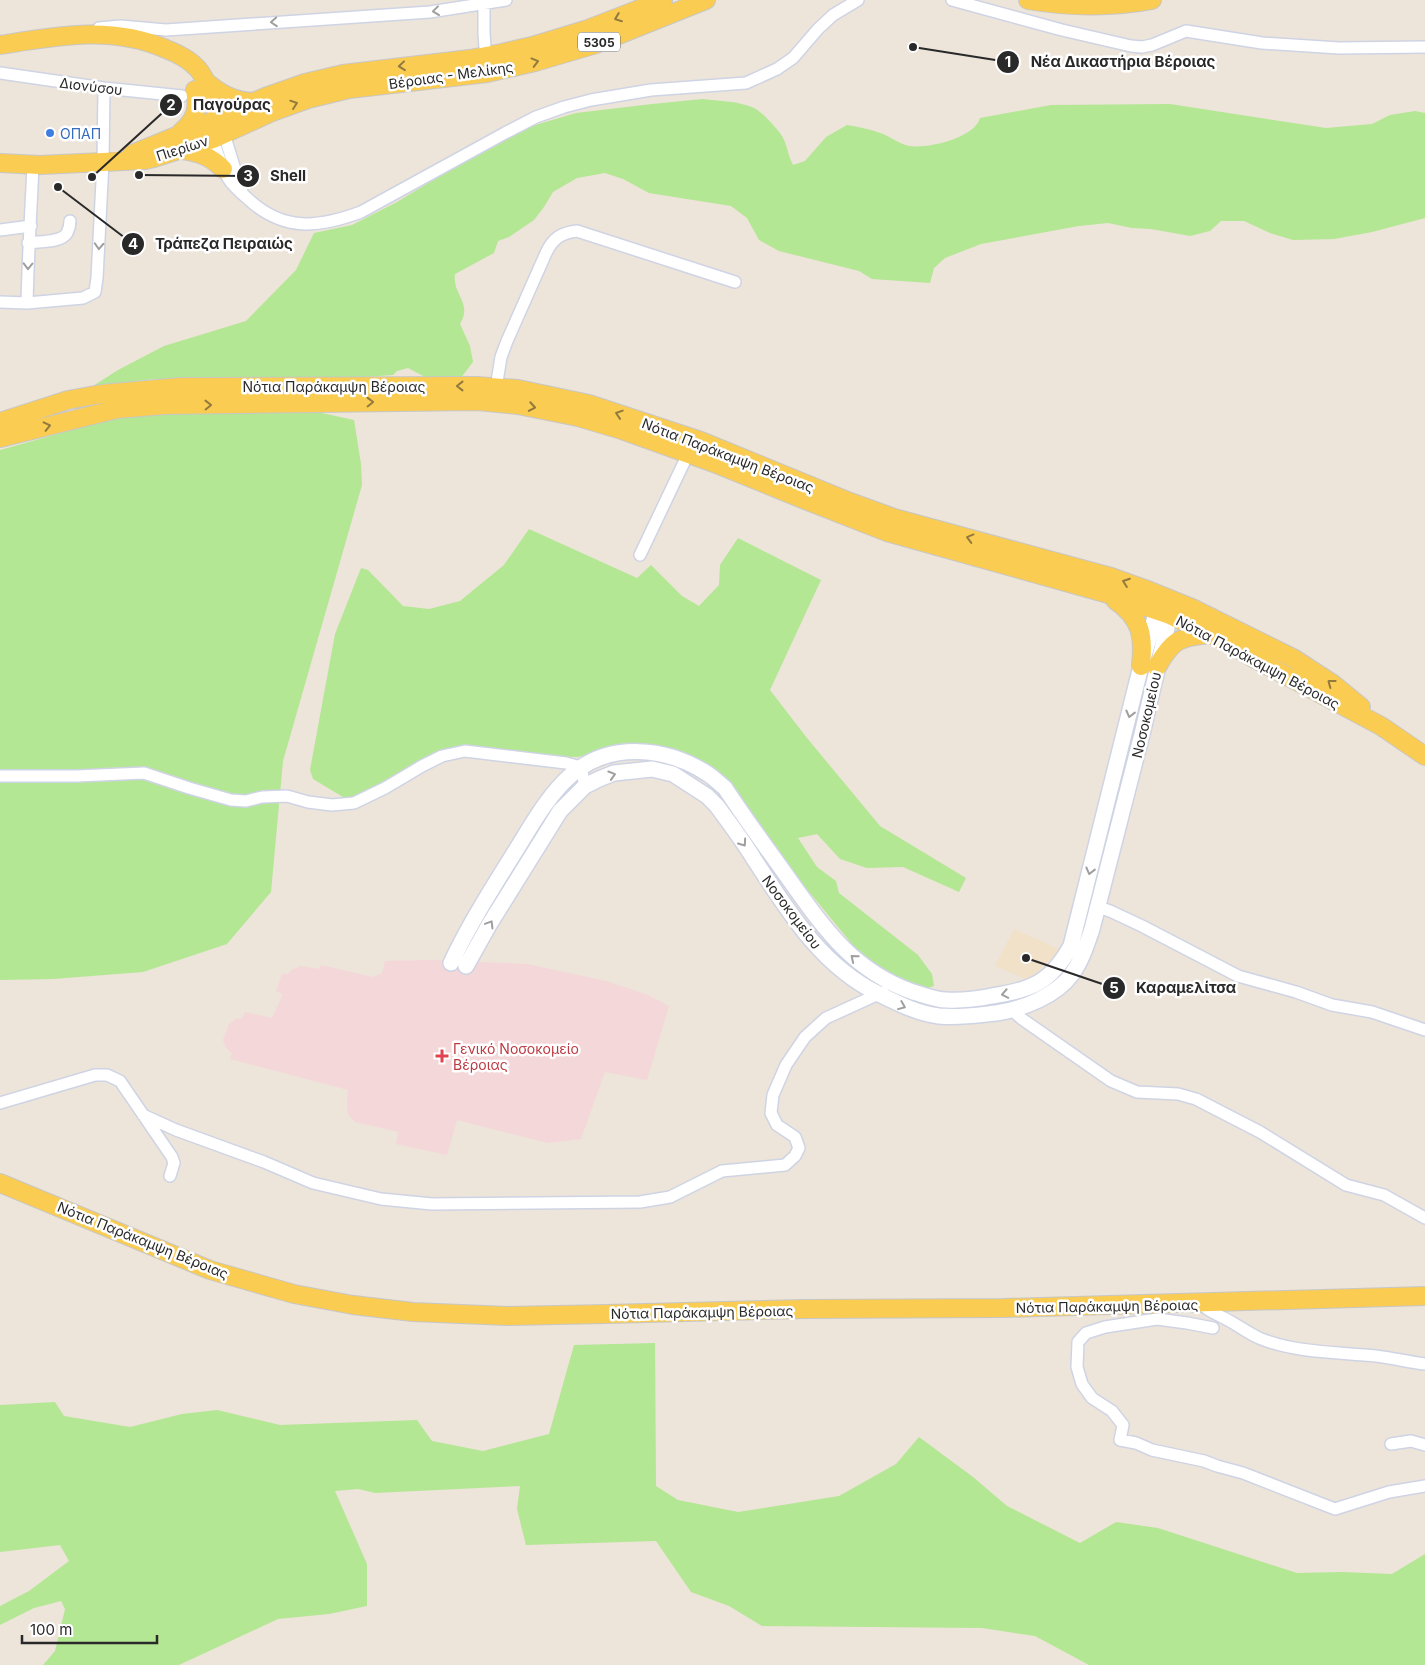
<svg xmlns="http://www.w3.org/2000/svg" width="1425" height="1665" font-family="Inter,sans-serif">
<rect width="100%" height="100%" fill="#ede4da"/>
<path fill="#f0e1c8" d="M 1014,929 L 1061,950 L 1028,980 L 995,966 Z"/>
<path fill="#f4d7d9" d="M 434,960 L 527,964 L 606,981 L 648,995 L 669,1006 L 647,1080 L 605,1072 L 581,1139 L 548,1143 L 457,1120 L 447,1155 L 396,1144 L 398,1132 L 355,1122 L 348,1114 L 347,1104 L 348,1090 L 230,1059 L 232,1053 L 226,1048 L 223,1040 L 229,1024 L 236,1019 L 242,1018 L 245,1012 L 272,1018 L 283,994 L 276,991 L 282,974 L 288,974 L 291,970 L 301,966 L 319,969 L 321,965 L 373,977 L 382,973 L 385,961 Z"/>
<path fill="#b3e793" d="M 703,99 C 719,101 739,101 754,108 C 762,112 777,128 782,136 C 787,144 788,156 793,165 L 805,161 L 826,137 L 847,125 C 858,127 870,129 880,133 C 890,136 899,144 909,146 C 927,149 975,138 980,118 L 1051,105 L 1170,104 L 1326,128 L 1372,124 L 1390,115 L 1415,111 L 1425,113 L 1425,218 L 1372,232 L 1334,239 L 1293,240 L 1270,233 L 1244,221 L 1221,221 L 1210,231 L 1190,236 L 1151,229 L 1132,228 L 1108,223 L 1079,226 L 981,244 L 945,258 L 934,268 L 930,283 L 872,279 L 859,271 L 779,251 L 759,240 L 747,218 L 731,206 L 649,193 L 623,179 L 605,173 L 577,178 L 553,192 L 544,207 L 534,220 L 509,237 L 498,241 L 494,253 L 455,274 C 452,295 473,303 460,324 L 470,346 L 473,362 L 460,379 L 427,378 L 408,368 L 397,371 L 393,375 L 364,377 L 154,379 L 93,386 L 118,370 L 164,346 L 246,321 L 296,270 L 314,233 L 352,225 L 397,202 L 494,143 L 532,126 L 576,113 L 652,104 Z
M 308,410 L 354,420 L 361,464 L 362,485 L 283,761 L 271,892 L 227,944 L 143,972 L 53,979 L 0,980 L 0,450 L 129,414 Z
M 529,529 L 637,578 L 651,565 L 682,596 L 699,606 L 719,585 L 720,565 L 738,538 L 821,580 L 770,690 L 807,738 L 880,826 L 966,878 L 959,892 L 903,867 L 867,868 L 840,859 L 817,834 L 798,838 L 817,867 L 836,881 L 839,893 L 918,955 L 932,974 L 934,986 L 921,990 L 886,972 L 861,955 L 778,854 L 732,784 L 712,769 L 682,753 L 645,746 L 615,748 L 578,757 L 434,754 L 354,798 L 343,797 L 313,779 L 310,770 L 335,634 L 361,568 L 368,570 L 403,606 L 429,609 L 460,601 L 504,565 Z
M 655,1343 L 656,1486 L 678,1500 L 738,1512 L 839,1496 L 896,1464 L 919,1437 L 973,1477 L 1007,1506 L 1080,1543 L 1116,1522 L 1158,1528 L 1297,1573 L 1342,1572 L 1392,1574 L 1425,1554 L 1425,1665 L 1089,1665 L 1035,1636 L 982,1628 L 762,1626 L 729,1606 L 691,1592 L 656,1541 L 526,1545 L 517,1509 L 520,1486 L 375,1493 L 358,1489 L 335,1491 L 367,1564 L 367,1606 L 329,1614 L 278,1619 L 179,1665 L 43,1665 L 55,1651 L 65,1609 L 61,1601 L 34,1608 L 0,1625 L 0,1606 L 29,1591 L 69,1561 L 60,1545 L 0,1552 L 0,1405 L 55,1402 L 64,1416 L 130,1427 L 182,1414 L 217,1410 L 280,1425 L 417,1420 L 432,1441 L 483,1451 L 549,1434 L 574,1345 Z"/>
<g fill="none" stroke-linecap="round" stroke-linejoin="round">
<defs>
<path id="street" d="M 952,0 L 1062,30 L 1131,46 L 1142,47 L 1152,45 L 1186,31 L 1262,43 L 1339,48 L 1425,47
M 484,4 L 484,33 L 486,62
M 99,28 L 120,26 L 166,30 L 430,12 L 506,0
M 0,73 L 104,88 L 182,96
M 224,134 L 242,192
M 213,139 C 217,152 221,166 228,178 C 233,186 240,192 247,198 C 283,232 318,228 361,212 L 505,133 L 536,117 L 564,107 L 591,100 L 651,90 L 746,83 L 777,69 L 793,58 L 818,29 L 833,15 L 858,0
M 0,230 L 31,226
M 28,243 C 39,241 61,243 67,233 C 69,229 70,225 70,221
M 0,302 L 27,303 L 83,298 L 95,292 L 97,278 L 103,162 L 104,88
M 27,303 C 28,257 31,211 33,165
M 496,388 L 501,357 L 507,341 L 546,253 C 553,238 561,233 577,231 L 735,282
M 640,555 L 688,454
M 0,776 L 77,776 L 144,773 L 189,788 L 231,800 L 246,801 L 262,797 L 287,796 L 308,802 L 332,805 L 354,803 L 385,788 L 422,766 L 442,756 L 465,751 L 566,763 L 581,767 L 585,786
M 1098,907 L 1110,911 L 1142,926 L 1238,976 L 1296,992 L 1332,1005 L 1372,1012 L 1425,1030
M 1012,1010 L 1022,1019 L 1111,1081 L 1137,1092 L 1178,1094 L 1196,1099 L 1260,1132 L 1346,1185 L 1384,1195 L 1425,1218
M 0,1103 L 95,1075 L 107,1075 L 120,1081 L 172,1157 L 174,1163 L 170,1176
M 143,1115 L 176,1130 L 264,1162 L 313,1183 L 381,1199 L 432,1204 L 640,1202 L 670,1197 L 722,1171 L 785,1165 L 795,1156 L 799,1148 L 795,1137 L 777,1125 L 771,1113 L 773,1095 L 786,1065 L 805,1037 L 826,1018 L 883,992
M 1200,1303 C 1207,1310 1214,1313 1222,1317 C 1235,1323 1246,1332 1259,1338 C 1295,1353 1337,1352 1376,1356 C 1392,1358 1409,1362 1425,1364
M 1213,1328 L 1187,1323 L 1157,1319 L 1105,1327 L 1086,1333 L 1078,1342 L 1077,1367 L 1082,1384 L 1092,1398 L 1112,1411 L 1123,1425 L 1120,1440 L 1136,1443 L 1152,1450 L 1204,1461 L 1217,1466 L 1243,1473 L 1335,1509 L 1389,1492 L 1425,1486
M 1391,1444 L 1411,1441 L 1425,1445"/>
<path id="secondary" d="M 451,963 C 469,925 491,890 513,855 C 530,828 547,796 571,775 C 610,741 667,747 708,774 C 714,778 720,784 725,788 C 746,820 769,851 791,882 C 826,931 854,971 913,992 C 924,995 935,1000 946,1000 C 962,1001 977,999 992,996 C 1032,990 1051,982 1071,946 L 1141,666 L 1157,610
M 466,966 L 489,925 L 560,811 L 585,786 L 599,779 L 614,773 L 652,769 L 673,774 L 707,796 L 717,806 C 730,824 743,841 754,859 C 788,911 821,966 879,994 C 899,1004 917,1013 939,1016 C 958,1018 978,1015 996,1013 C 1023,1009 1056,996 1072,974 C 1082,960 1087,944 1092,929 L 1142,734 L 1170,615"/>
<path id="primary" d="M 1028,0 C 1070,7 1110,8 1152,0
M 0,45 C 56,36 112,25 166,49 C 178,54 189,59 198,69 C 211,85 215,110 222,129
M 204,80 C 219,93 234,102 254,102
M 180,133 C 196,120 199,109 195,90
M 182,150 C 199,152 211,157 223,169
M 132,154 L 208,123 L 265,97 L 305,83 L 343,74 L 470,59 L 502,53 L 532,46 L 588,29 L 663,0
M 0,163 L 40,165 L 145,160 L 154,158 L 213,139 L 272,112 L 308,99 L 349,89 L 487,73 L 535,62 L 596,44 L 706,0
M 0,422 L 68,400 L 101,394 L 180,387 L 477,386 L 518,389 L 589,404 L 701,441 L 850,502 L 894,518 L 1111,577 L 1150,591 L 1192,608 L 1293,658 L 1333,684 L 1361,707
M 0,438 L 117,409 L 165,405 L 478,401 L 518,405 L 578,417 L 622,430 L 714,463 L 805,500 L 887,532 L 1105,593 L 1170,615 L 1229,643 L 1255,659 L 1381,726 L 1425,756
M 1115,600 C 1142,619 1144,636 1141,666
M 1157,667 C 1172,640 1179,637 1209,634
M 0,1183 L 210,1270 L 294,1294 L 353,1305 L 413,1312 L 508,1316 L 607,1314 L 805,1309 L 1003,1308 L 1425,1296"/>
</defs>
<use href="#street" stroke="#cfd4e4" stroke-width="14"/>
<use href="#secondary" stroke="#cfd4e4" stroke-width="18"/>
<use href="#primary" stroke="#c7c7c7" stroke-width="20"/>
<use href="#street" stroke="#fff" stroke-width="11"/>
<use href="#secondary" stroke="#fff" stroke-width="15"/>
<use href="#primary" stroke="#facc52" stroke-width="18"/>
</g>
<defs><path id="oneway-chevron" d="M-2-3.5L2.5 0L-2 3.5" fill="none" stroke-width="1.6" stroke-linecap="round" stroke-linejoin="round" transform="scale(1.25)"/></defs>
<g stroke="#9f9f9f">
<use href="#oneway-chevron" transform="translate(436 11) rotate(173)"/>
<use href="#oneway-chevron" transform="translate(274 22) rotate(176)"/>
<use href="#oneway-chevron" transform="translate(99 246) rotate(93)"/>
<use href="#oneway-chevron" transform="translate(28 266) rotate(91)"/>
<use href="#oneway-chevron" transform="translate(1130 714) rotate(104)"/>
<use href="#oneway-chevron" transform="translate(612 775) rotate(-17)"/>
<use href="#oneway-chevron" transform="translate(743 843) rotate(55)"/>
<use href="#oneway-chevron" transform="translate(1090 871) rotate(104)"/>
<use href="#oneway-chevron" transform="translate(490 924) rotate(-59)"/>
<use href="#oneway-chevron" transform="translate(854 958) rotate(-141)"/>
<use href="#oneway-chevron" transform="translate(1005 994) rotate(169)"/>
<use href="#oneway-chevron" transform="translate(902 1006) rotate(22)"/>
</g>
<g stroke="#927a3e">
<use href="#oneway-chevron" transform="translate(618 18) rotate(159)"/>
<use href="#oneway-chevron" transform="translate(535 62) rotate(-15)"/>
<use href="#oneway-chevron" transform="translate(402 66) rotate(174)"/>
<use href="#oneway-chevron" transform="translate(294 104) rotate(-19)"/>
<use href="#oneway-chevron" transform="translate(460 386) rotate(-180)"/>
<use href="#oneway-chevron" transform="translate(370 402) rotate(-1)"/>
<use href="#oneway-chevron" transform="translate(208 405) rotate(-1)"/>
<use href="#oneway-chevron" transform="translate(532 407) rotate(10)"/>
<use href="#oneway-chevron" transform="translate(619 414) rotate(-162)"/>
<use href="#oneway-chevron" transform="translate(47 426) rotate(-13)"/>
<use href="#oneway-chevron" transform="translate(970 538) rotate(-165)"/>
<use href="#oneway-chevron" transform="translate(1126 582) rotate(-160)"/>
<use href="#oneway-chevron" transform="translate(1331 683) rotate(-143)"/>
</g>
<circle fill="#3f7fe0" stroke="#fff" stroke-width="2" cx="50" cy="133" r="5"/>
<path fill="#e0444e" stroke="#fff" stroke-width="2" d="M439.5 1048.5h5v5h5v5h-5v5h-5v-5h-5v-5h5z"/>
<g text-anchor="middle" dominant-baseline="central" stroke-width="5" stroke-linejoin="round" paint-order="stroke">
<rect fill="#fff" stroke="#696969" stroke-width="1" x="578" y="32.5" width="42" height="19" rx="4"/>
<g font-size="12" font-weight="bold" fill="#292929">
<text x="599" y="42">5305</text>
</g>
<g font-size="14" fill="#292929" stroke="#fff">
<text transform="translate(451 75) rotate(-8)">Βέροιας - Μελίκης</text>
<text transform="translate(91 86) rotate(7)">Διονύσου</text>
<text transform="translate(182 148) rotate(-18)">Πιερίων</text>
<text x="334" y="386">Νότια Παράκαμψη Βέροιας</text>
<text transform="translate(728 455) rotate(21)">Νότια Παράκαμψη Βέροιας</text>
<text transform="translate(1258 662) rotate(28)">Νότια Παράκαμψη Βέροιας</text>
<text transform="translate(1146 715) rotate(-77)">Νοσοκομείου</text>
<text transform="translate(792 912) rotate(53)">Νοσοκομείου</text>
<text transform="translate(143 1240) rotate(22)">Νότια Παράκαμψη Βέροιας</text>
<text transform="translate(1107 1306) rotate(-1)">Νότια Παράκαμψη Βέροιας</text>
<text transform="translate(702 1312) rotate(-1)">Νότια Παράκαμψη Βέροιας</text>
</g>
<g font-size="14" fill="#366cbe" stroke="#fff" text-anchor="start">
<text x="60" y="133">ΟΠΑΠ</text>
</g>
<g font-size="14" fill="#be3a42" stroke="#fff" text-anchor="start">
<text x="453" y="1048">Γενικό Νοσοκομείο<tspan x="453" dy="16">Βέροιας</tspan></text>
</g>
</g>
<path fill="none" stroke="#292929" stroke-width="2" d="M913 47L1008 62M92 177L171 105M139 175L248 176M58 187L133 244M1026 958L1114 988"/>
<g fill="#292929" stroke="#fff" stroke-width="2">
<circle cx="913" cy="47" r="5"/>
<circle cx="92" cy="177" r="5"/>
<circle cx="139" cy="175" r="5"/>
<circle cx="58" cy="187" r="5"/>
<circle cx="1026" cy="958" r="5"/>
<circle cx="1008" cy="62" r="12"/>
<circle cx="171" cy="105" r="12"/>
<circle cx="248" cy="176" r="12"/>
<circle cx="133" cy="244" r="12"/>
<circle cx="1114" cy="988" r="12"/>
</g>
<g font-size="15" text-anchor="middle" font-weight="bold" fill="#fff">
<text x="1008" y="67">1</text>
<text x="171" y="110">2</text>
<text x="248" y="181">3</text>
<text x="133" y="249">4</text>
<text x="1114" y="993">5</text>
</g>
<g font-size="15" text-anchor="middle" font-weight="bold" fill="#292929" stroke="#fff" stroke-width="5" stroke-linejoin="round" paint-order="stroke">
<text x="1123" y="67">Νέα Δικαστήρια Βέροιας</text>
<text x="232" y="110">Παγούρας</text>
<text x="288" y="181">Shell</text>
<text x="224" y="249">Τράπεζα Πειραιώς</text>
<text x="1186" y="993">Καραμελίτσα</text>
</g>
<path d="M22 1635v8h135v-8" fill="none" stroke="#292929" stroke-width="2.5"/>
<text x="30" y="1635" font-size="15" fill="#292929" stroke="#ffffff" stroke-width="4" paint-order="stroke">100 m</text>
</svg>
